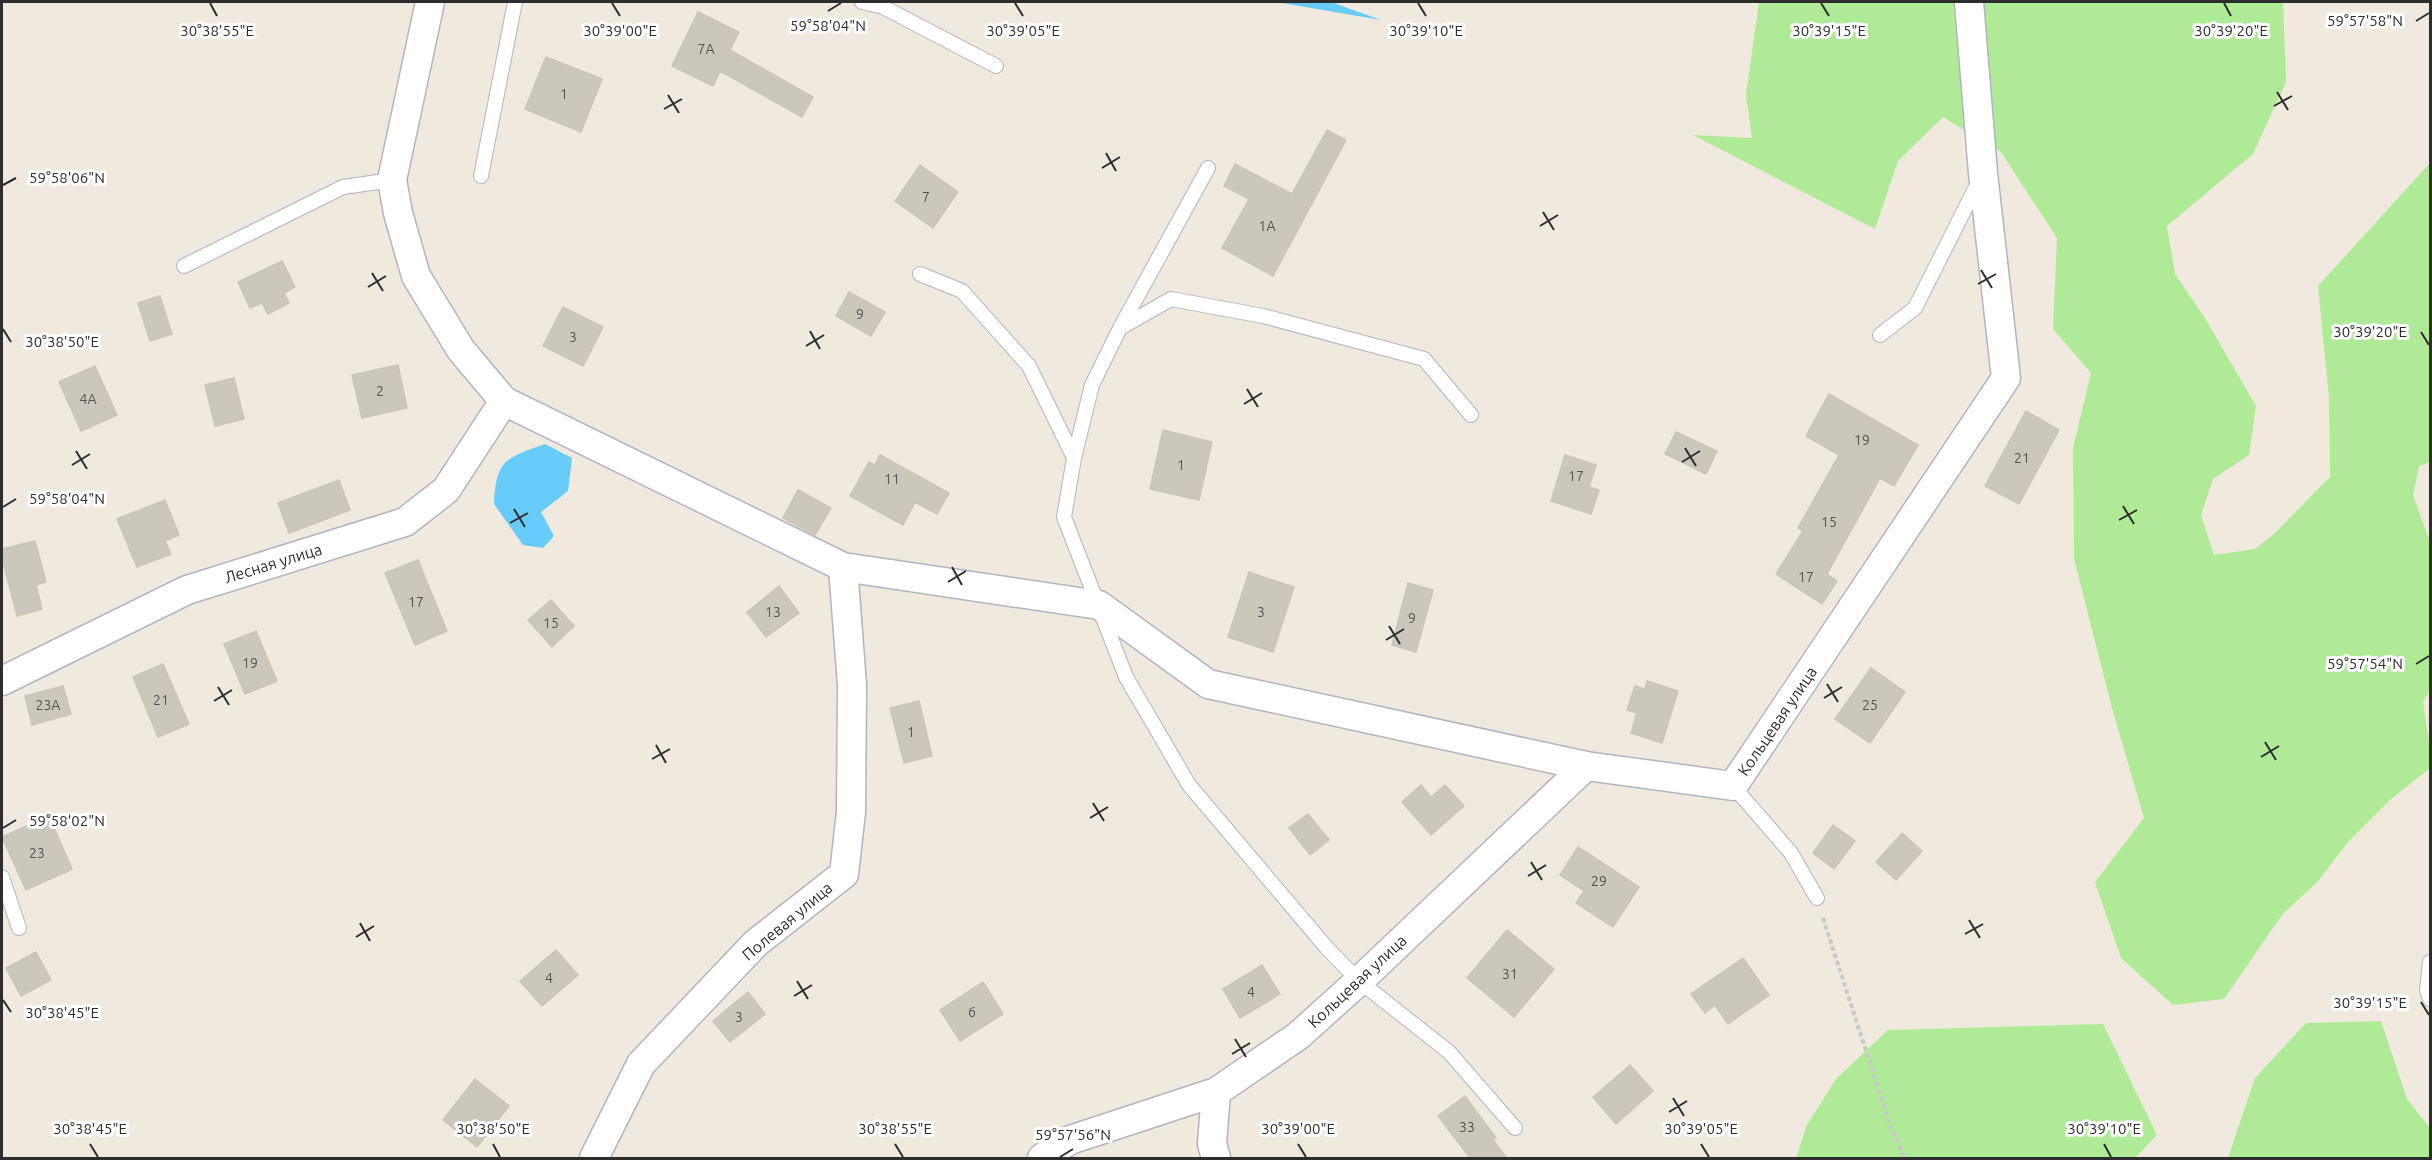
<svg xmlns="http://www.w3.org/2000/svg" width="2432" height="1160" font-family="Ubuntu,sans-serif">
<rect width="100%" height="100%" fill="#efe9de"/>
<path fill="#afeb96" d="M 1759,2 L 2283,2 L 2286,82 L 2253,154 L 2167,226 L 2175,274 L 2205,318 L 2256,406 L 2249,455 L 2213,479 L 2201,515 L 2214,555 L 2255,549 L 2274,534 L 2330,477 L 2329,398 L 2318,286 L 2430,163 L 2430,462 L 2419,466 L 2413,495 L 2430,542 L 2430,690 L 2423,702 L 2430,749 L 2430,768 L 2390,800 L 2348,842 L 2319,880 L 2282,915 L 2224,999 L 2173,1005 L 2121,958 L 2095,882 L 2144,818 L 2112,708 L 2074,559 L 2073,448 L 2091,373 L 2053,329 L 2057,238 L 2001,152 L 1943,117 L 1898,161 L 1875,229 L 1693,135 L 1752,138 L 1746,95 Z
M 2381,1021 L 2407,1099 L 2430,1128 L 2430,1158 L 2228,1158 L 2255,1078 L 2306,1023 Z
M 2103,1024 L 2157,1135 L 2135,1158 L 1796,1158 L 1807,1125 L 1836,1079 L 1888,1030 Z"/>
<path fill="#68ccfb" d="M 1276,2 L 1331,2 L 1381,20 Z
M 545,444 L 572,458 L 568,491 L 541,512 L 554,536 L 543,548 L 523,545 L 494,504 C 496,459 506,458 545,444 Z"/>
<path fill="#cbc7bd" stroke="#ccc5b7" stroke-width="1.5" d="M 698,12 L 739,32 L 730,50 L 813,97 L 802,117 L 720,71 L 713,86 L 672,66 Z
M 546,57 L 602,79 L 581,132 L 525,109 Z
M 1327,130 L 1346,140 L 1273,276 L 1222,248 L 1249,199 L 1224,186 L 1235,164 L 1292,194 Z
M 920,165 L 958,192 L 933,228 L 895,201 Z
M 282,261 L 295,287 L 284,293 L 289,303 L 268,314 L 262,303 L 250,308 L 238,282 Z
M 849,292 L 885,312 L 871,336 L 836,316 Z
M 160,296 L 172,334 L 150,341 L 138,303 Z
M 563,307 L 603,327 L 583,366 L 543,346 Z
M 398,365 L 407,408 L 362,418 L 352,375 Z
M 95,366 L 117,415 L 81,431 L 59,382 Z
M 234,378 L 244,419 L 215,426 L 205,385 Z
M 1829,394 L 1918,445 L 1894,486 L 1880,478 L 1827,574 L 1837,581 L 1822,604 L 1776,574 L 1803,531 L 1798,528 L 1839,455 L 1806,436 Z
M 2026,411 L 2059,430 L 2019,504 L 1985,486 Z
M 1163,430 L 1212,442 L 1199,500 L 1150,489 Z
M 1676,432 L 1717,451 L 1706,474 L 1665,454 Z
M 880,455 L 949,493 L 937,514 L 915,502 L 903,525 L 850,496 L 869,462 L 875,465 Z
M 1565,455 L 1596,465 L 1589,487 L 1599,490 L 1591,514 L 1551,501 Z
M 339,480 L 350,510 L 289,533 L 278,503 Z
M 798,490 L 831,508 L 815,535 L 783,518 Z
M 165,500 L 179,535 L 165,541 L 171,554 L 137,567 L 117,519 Z
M 35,541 L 46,582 L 36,585 L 42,609 L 17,616 L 2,558 L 2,549 Z
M 418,560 L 447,631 L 415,645 L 385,573 Z
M 1249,572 L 1294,587 L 1273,652 L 1228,637 Z
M 1408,583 L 1433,590 L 1416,652 L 1392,645 Z
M 779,586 L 799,613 L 766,637 L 747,612 Z
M 551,600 L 574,626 L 552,647 L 528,620 Z
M 256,631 L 277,681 L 245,694 L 224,644 Z
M 163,664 L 189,724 L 158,737 L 133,677 Z
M 1871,668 L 1905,692 L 1870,743 L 1835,719 Z
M 1647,681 L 1678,691 L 1662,743 L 1631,733 L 1637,713 L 1627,710 L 1635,686 L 1645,689 Z
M 63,686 L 71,714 L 32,725 L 25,696 Z
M 919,701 L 932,756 L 904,763 L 890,708 Z
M 1421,785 L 1431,797 L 1445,785 L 1464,806 L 1431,835 L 1402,802 Z
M 1308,814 L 1329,840 L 1310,855 L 1289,828 Z
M 49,816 L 72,869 L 26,890 L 2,837 Z
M 1833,825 L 1855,841 L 1834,869 L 1813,853 Z
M 1902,833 L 1922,851 L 1896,880 L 1876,862 Z
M 1578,847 L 1639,887 L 1613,927 L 1576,903 L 1584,891 L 1560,875 Z
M 1507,930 L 1554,969 L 1514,1017 L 1467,978 Z
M 556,950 L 578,975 L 542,1006 L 520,981 Z
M 36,952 L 51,980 L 21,996 L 6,968 Z
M 1743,958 L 1769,995 L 1728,1024 L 1715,1005 L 1705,1013 L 1691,994 Z
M 1262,965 L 1280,994 L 1240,1018 L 1223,989 Z
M 983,982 L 1003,1014 L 960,1041 L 940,1010 Z
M 748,992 L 765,1014 L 730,1042 L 713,1021 Z
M 1630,1065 L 1653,1091 L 1616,1124 L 1593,1097 Z
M 475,1079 L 509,1106 L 477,1147 L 443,1120 Z
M 1465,1096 L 1496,1138 L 1493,1140 L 1507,1158 L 1470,1158 L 1438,1116 Z"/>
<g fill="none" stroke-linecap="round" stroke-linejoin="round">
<defs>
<path id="service" d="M 862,2 L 883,7 L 996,66
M 481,176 L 515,2
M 184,266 L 343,187 L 392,180
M 920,274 L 962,291 L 1029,366 L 1074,458 L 1064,517 L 1126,677 L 1189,785 L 1326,947 L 1359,981 L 1449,1052 L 1515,1128
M 1120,328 L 1208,168
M 1880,335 L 1915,308 L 1979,181
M 1074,458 L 1092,385 L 1120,328 L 1171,299 L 1263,316 L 1424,359 L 1471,415
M 1733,786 L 1791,853 L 1817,898
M 2,877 L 19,928
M 2430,962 L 2427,990 L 2430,999"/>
<path id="minor" d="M 430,2 L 392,180 L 398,213 L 416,276 L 461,350 L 504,401 L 843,567 L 1099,605 L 1208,684 L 1586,766
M 2,681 L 187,590 L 405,522 L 446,490 L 504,401
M 1216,1092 L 1212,1144 L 1216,1158
M 594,1158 L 641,1064 L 756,943 L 844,874 L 851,812 L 852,685 L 843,567
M 1042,1158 L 1070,1140 L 1216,1092 L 1298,1036 L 1359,981 L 1586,766 L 1733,786 L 2006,378 L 1983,173 L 1969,2"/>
</defs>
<use href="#service" stroke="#b2b4c2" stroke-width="16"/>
<use href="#minor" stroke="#b2b4c2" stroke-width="31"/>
<path stroke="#c8c8c8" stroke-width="4" stroke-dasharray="4.5 3" stroke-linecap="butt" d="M 1823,918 L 1891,1128 L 1905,1158"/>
<use href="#service" stroke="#fff" stroke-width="14"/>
<use href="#minor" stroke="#fff" stroke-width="28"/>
</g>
<path fill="none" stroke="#2d2d2d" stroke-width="2" d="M 210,3 L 217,16M 612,3 L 620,16M 1015,3 L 1023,16M 1418,3 L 1426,16M 1821,3 L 1829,16M 2224,3 L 2231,16M 828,11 L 841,3M 2416,21 L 2429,13M 2277,92 L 2288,110M 668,95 L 679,113M 2274,106 L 2292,96M 664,109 L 682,99M 1106,153 L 1116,171M 1102,168 L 1120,157M 3,185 L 16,178M 1543,212 L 1554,230M 1540,226 L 1558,215M 1981,270 L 1992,288M 372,273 L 383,291M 1978,284 L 1996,274M 368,287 L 386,276M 3,329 L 11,342M 810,331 L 820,349M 2421,332 L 2429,345M 806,346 L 824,335M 1247,389 L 1258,407M 1244,404 L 1262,393M 1685,448 L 1696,466M 76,451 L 87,469M 1682,462 L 1700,451M 72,465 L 90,454M 2123,506 L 2134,524M 3,507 L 16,499M 514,509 L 525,527M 2119,520 L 2137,510M 510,523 L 528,513M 952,567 L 962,585M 948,582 L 966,571M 1389,626 L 1400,644M 1386,640 L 1404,629M 2416,664 L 2429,656M 1827,684 L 1838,702M 218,687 L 229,705M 1824,698 L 1842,687M 214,701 L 232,690M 2265,742 L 2276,760M 656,745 L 666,763M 2261,757 L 2279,746M 652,759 L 670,749M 1093,803 L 1104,821M 1090,818 L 1108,807M 3,828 L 16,820M 1531,862 L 1542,880M 1528,876 L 1546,865M 1969,920 L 1980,938M 360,923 L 370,941M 1965,934 L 1983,924M 356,937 L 374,926M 797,981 L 808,999M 794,996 L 812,985M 3,1000 L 11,1012M 2421,1002 L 2429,1015M 1235,1039 L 1246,1057M 1232,1054 L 1250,1043M 1673,1098 L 1684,1116M 1669,1112 L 1687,1101M 90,1144 L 98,1157M 493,1144 L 500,1157M 895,1144 L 903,1157M 1298,1144 L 1306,1157M 1701,1144 L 1709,1157M 2104,1144 L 2111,1157M 1060,1157 L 1073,1149"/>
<g text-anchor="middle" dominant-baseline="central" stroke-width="6" stroke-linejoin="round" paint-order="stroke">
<g font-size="14" fill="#545451">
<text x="706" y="49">7А</text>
<text x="564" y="94">1</text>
<text x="926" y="197">7</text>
<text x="1267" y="226">1А</text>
<text x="860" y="314">9</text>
<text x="573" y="337">3</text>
<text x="380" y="391">2</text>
<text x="88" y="399">4А</text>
<text x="1862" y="440">19</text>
<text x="2022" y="458">21</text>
<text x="1181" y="465">1</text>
<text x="1576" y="476">17</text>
<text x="892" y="479">11</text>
<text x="1829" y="522">15</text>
<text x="1806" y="577">17</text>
<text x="416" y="602">17</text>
<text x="773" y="612">13</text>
<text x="1261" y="612">3</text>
<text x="1412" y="618">9</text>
<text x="551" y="623">15</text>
<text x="250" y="663">19</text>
<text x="161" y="700">21</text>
<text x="48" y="705">23А</text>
<text x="1870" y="705">25</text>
<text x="911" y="732">1</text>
<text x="37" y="853">23</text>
<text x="1599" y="881">29</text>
<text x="1510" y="974">31</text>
<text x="549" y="978">4</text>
<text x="1251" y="992">4</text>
<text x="972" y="1012">6</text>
<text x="739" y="1017">3</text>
<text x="1467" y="1127">33</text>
</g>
<g font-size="16" fill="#2d2d2d" stroke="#fff">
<text transform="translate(273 563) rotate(-17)">Лесная улица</text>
<text transform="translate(1777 721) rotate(-56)">Кольцевая улица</text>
<text transform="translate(787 921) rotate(-40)">Полевая улица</text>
<text transform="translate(1357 981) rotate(-43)">Кольцевая улица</text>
</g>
</g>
<g font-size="15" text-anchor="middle" fill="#2d2d2d" stroke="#fff" stroke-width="6" stroke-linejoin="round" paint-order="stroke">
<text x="2365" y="26">59°57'58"N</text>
<text x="828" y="31">59°58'04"N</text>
<text x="217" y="36">30°38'55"E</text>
<text x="620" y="36">30°39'00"E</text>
<text x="1023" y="36">30°39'05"E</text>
<text x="1426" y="36">30°39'10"E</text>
<text x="1829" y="36">30°39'15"E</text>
<text x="2231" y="36">30°39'20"E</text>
<text x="67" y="183">59°58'06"N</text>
<text x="2370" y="337">30°39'20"E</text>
<text x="62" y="347">30°38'50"E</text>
<text x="67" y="504">59°58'04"N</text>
<text x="2365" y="669">59°57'54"N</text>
<text x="67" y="826">59°58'02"N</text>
<text x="2370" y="1008">30°39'15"E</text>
<text x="62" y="1018">30°38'45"E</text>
<text x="90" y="1134">30°38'45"E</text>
<text x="493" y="1134">30°38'50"E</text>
<text x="895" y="1134">30°38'55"E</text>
<text x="1298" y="1134">30°39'00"E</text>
<text x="1701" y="1134">30°39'05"E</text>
<text x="2104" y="1134">30°39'10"E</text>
<text x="1073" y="1140">59°57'56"N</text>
</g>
<rect width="2432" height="1160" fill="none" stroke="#2d2d2d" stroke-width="6"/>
</svg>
